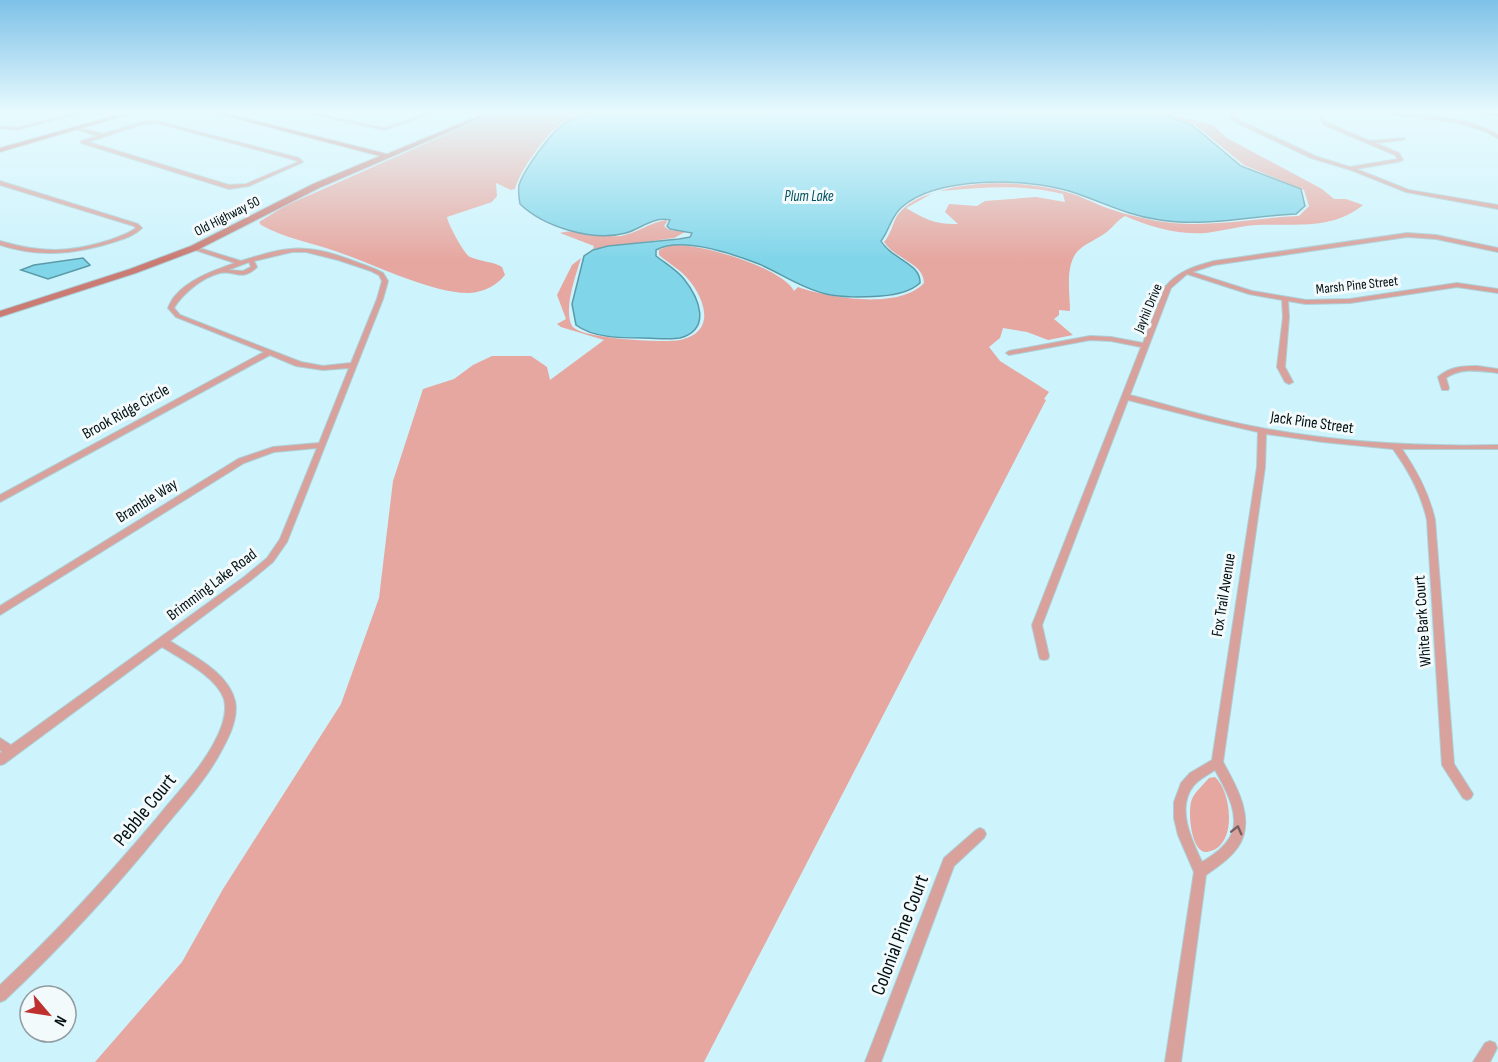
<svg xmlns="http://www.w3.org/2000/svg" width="1498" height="1062" font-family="'Sofia Sans Condensed',sans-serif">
<rect width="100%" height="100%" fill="#cdf3fc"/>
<path fill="#e6a7a0" d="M 497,112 L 596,112 C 584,115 571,118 561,124 C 546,134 519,172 515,189 L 511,190 L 496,183 L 497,196 L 492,202 L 447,217 C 448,224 464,254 470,257 C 481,262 492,261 502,267 L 505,275 C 496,286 484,292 469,293 C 434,294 373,264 338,252 C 313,243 284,238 261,225 L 259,222 L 285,206 Z
M 1158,112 L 1186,112 L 1183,117 L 1213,125 L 1227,138 L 1322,189 L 1334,199 L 1346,199 L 1363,205 C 1331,231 1294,223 1256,225 C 1239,226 1223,231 1206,233 C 1179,235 1149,227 1125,216 C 1116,221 1112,229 1104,234 C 1097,239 1087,243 1080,249 C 1064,262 1070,293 1070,311 L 1059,310 L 1059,315 L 1054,319 L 1073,335 L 1048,340 L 1027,332 L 1003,328 L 1000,338 L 989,347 L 1000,361 L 1049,392 L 1044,399 L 1046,400 L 704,1062 L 95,1062 L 182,962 L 223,889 L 341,704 L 379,598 L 393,481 L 423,389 L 454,379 L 473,365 L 492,356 L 531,356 L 547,367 L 550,380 L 604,340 L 561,327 L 557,324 L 566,319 L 557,295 L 572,265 L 581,258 C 576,275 563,309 572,326 C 580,339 665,343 680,340 C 717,332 705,299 688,279 C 681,270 668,263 659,255 L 659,250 C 664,248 667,246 672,245 C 700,243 781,267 794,291 L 798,287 C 829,298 899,310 924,283 C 924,263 895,259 884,242 C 891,234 892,225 897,216 C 905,204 920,197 933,193 L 906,208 C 924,219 937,225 958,224 L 945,212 L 949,204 L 977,206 L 985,201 L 1036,197 L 1065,202 L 1063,194 C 1021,183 981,188 939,191 C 978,180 1027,181 1066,192 C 1082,196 1097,205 1113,210 C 1127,215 1143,218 1157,221 C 1204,229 1252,218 1299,216 L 1309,206 L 1304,190 L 1244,165 L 1195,125 Z
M 666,220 L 667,222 L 664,226 L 669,230 L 685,232 L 674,238 L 593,249 L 594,246 L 560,233 C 579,228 600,238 621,236 C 637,233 649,223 666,220 Z
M 1215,777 C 1232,792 1238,848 1207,852 C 1191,854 1187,810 1192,799 C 1195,792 1204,784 1209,778 Z"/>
<path fill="#80d5e9" stroke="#5a9aa8" stroke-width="1.5" d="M 600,112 L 1155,112 L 1192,125 L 1241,166 L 1301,189 L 1305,206 L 1296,214 C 1251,216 1205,227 1160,220 C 1125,215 1101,201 1069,191 C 1026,178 937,176 902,207 C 891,216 889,231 881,241 C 891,259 921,263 920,283 C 910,292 895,295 881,296 C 863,297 844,298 826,294 C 801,288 782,274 759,264 C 733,254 681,236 656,250 L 656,256 C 665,263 677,270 684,279 C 699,298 712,329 680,338 C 669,340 654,338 643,338 C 622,338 593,338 576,325 L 572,304 L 584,256 L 593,250 L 608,246 L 679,239 L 690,237 L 692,233 L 670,229 L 667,226 L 670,220 C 654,216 640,229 626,233 C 593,242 544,227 520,204 C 519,198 518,191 519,185 C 524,170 550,133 564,124 C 575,118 587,115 600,112 Z
M 83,258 L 90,265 L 88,266 L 48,279 L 21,270 L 34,265 Z"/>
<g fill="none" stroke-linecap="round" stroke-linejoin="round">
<defs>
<path id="street" d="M 78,112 L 83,112 L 17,130 L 0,128 L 0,126 L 17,128 Z
M 302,112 L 308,112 L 384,128 L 432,112 L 437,112 L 384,130 Z
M 1230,112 L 1234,112 L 1234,117 L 1241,121 L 1315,156 L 1350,167 L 1398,159 L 1395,155 L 1324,125 L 1320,119 L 1320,112 L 1324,112 L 1324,119 L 1328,123 L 1370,141 L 1405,138 L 1403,140 L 1375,143 L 1399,153 L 1403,160 L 1397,162 L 1356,169 L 1409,190 L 1498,205 L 1498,209 L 1406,192 L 1351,170 L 1311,158 L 1237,123 L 1230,118 Z
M 1374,112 C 1386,111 1399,113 1411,114 C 1440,117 1474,119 1498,135 L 1498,138 L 1487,132 L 1459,123 Z
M 1467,112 L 1498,114 L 1498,116 L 1469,113 Z
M 157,121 L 299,158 L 303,162 L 249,186 L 229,189 L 81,143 L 81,141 L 98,136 L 73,128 L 75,127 L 103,134 L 141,122 ZM 157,123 L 295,160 L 298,162 L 246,184 L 229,185 L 88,142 L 143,124 Z
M 0,181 L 138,224 L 142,228 C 135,235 126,238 117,241 C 77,254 40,258 0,245 L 0,241 C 41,253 70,253 110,240 C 120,236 128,234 136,228 L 134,226 L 0,185 Z
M 1407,233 L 1436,235 L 1498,248 L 1498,252 L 1436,239 L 1407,237 L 1214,265 L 1192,272 L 1252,291 L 1306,300 L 1350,299 L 1457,283 L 1498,289 L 1498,293 L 1457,287 L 1350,303 L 1306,304 L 1288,301 L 1289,317 L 1285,367 L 1293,382 L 1289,384 L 1285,382 L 1277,367 L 1283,317 L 1282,300 L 1249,294 L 1187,274 L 1171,288 L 1130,395 C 1168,405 1207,417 1246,425 C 1329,442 1414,447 1498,445 L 1498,449 L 1402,449 C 1417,471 1429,493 1435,520 L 1454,764 L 1473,794 L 1471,798 L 1467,800 L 1463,798 L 1442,765 L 1427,520 C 1421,493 1409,471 1393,449 L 1323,442 L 1266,434 L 1265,467 L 1223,762 C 1237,787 1256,820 1238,847 C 1230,859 1217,867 1206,875 L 1181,1062 L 1165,1062 L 1194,872 L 1178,835 L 1174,818 L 1174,802 L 1181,783 L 1190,773 L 1212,760 L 1257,467 L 1258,432 L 1210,421 L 1128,400 L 1042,625 L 1049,656 L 1048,659 L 1044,660 L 1040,659 L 1039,656 L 1032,625 L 1141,347 L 1111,341 L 1090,340 L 1009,355 L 1006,353 L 1009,351 L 1090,336 L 1111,337 L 1143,343 L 1165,287 C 1178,271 1195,266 1214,261 ZM 1215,770 C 1225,788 1242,817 1230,837 C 1224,848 1212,856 1202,862 C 1193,842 1178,814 1190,791 C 1195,781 1206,776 1215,770 Z
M 192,247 L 196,247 L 241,261 C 260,255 286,246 308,249 C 331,251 353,261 375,269 L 383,273 L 388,281 L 383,299 L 287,542 L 273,562 L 250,581 L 170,641 C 193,656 228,672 235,701 C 239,720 227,741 218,757 C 203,783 182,806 163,829 C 114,890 61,947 5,1000 L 0,1002 L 0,985 C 56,933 107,877 156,819 C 176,794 199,771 214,743 C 221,730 228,714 224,699 C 217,677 181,659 162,647 L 4,764 L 0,765 L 0,753 L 2,752 L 0,750 L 0,738 L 11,745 L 244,577 L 267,558 L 280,539 L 317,448 L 274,452 L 244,463 L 0,615 L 0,606 L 238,459 L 273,447 L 319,443 L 349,368 L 323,370 L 296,366 L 270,355 L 0,502 L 0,495 L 264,352 L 176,317 L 168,308 C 170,304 172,299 175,296 C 189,279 215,270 235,263 L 192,249 ZM 292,252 L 306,252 L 338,260 L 371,271 L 379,275 L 382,281 L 377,299 L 351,363 L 323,366 L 301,362 L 180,315 L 174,308 C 183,293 203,277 220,273 C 235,270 242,282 257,267 L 254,261 ZM 249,262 L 251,267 L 243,271 L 228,270 Z
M 1477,366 L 1498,369 L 1498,373 C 1481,371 1461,367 1446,378 L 1449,388 L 1448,390 L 1442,390 L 1438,377 C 1449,367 1462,366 1477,366 Z
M 980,828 L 984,830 L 986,834 L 984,838 L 954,866 L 881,1062 L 865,1062 L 944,858 L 976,830 Z
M 1490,1041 L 1495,1043 L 1497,1048 L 1490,1062 L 1473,1062 L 1485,1043 Z"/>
<path id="secondary" d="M 128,112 L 136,112 L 0,152 L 0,148 Z
M 211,112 L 220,112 L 387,154 L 488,112 L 495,112 L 319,188 L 197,250 L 136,273 L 0,317 L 0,311 L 130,269 L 191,246 L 313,184 L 380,156 Z"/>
</defs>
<use href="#street" stroke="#adcfd7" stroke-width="2"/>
<use href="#secondary" stroke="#adcfd7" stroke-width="2"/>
<use href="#street" fill="#d8a19b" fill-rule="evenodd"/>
<use href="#secondary" fill="#ca7b73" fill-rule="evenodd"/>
</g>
<defs><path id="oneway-chevron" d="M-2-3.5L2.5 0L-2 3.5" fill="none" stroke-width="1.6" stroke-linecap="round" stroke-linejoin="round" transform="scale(1.5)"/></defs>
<use stroke="#785f5d" href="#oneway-chevron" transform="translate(1237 830) rotate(-76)"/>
<linearGradient id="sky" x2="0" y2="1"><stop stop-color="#7ec1e8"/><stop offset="0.43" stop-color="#e8fafe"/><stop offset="1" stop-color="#e8fafe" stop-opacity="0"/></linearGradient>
<rect width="1498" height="260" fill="url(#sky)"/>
<g text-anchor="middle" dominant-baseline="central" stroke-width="6" stroke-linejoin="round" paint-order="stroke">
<g font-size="14" fill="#030f12" stroke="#f2fafc">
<text transform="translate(227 216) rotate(-27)">Old Highway 50</text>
<text transform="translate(1357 285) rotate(-6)">Marsh Pine Street</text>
<text transform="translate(1148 308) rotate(-67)">Jayhil Drive</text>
</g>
<g font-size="15" font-style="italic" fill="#00505e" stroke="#f2fafc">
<text x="809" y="196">Plum Lake</text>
</g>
<g font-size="16" fill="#030f12" stroke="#f2fafc">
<text transform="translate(126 412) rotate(-29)">Brook Ridge Circle</text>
<text transform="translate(1312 423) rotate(8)">Jack Pine Street</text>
<text transform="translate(147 501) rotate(-32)">Bramble Way</text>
<text transform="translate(212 585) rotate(-37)">Brimming Lake Road</text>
<text transform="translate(1224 595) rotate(-81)">Fox Trail Avenue</text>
<text transform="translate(1423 621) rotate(-94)">White Bark Court</text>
</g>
<g font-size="20" fill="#030f12" stroke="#f2fafc">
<text transform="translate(145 810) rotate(-51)">Pebble Court</text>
<text transform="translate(900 935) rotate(-69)">Colonial Pine Court</text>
</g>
</g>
<g transform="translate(48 1014) rotate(119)"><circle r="28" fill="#f2fafc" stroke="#929c9e" stroke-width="1.5"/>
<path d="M0-4.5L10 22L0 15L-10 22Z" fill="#bf312f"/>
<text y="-9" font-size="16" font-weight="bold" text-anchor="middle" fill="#030f12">N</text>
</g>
</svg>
